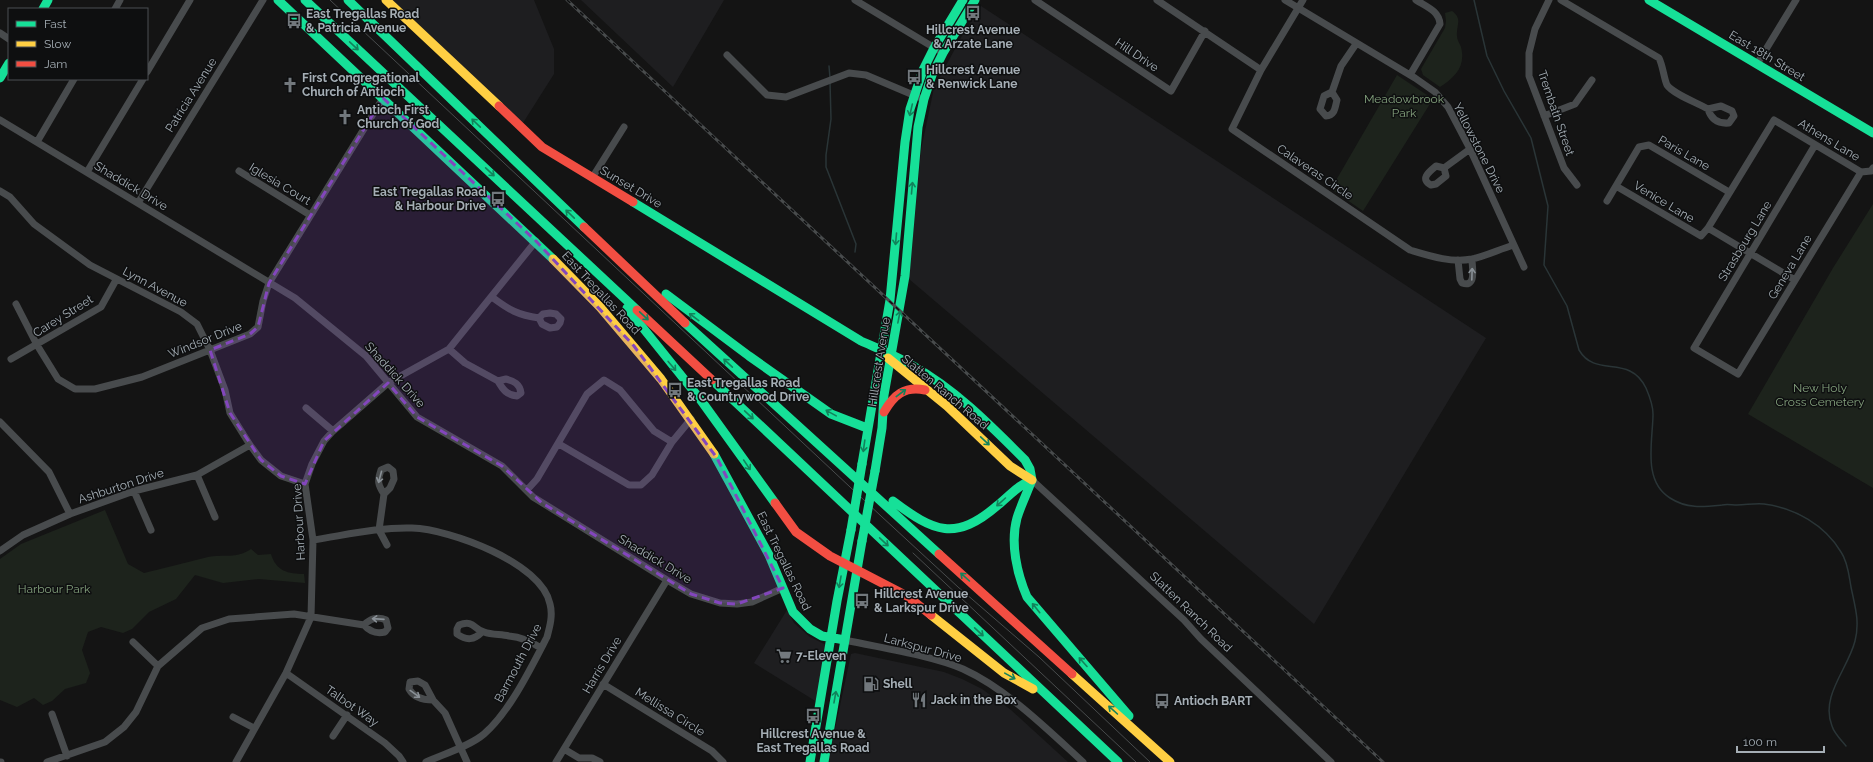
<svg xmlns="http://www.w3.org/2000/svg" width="1873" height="762" font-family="Raleway,sans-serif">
<rect width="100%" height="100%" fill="#141414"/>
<path fill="#1e1e20" d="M 386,0 L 534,0 L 554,49 L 554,74 L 521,126 Z
M 581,0 L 724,0 L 673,87 Z
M 981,6 L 1486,338 L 1314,624 L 909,279 L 921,150 L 934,88 L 963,34 Z
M 787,610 L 794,623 L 810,637 L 826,645 L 817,702 L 754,663 Z
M 855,653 L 944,672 L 962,679 L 982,689 L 1011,710 L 1068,762 L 828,762 L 851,654 Z"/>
<path fill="#1d231c" d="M 1452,11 C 1463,19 1456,25 1457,36 C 1457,40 1460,44 1461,47 C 1466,67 1455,77 1440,87 L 1423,75 L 1421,69 L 1445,28 L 1446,21 L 1445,13 Z
M 1397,75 L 1433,99 L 1363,211 L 1331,189 Z
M 1873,204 L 1873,488 L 1748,414 L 1833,268 Z
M 105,510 L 128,564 L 144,573 C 166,568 187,562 208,557 C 223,554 237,559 251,549 L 258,555 L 271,554 C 276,571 288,574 304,574 L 305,583 L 259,579 L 223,583 L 195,575 L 176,599 L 149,612 L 132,629 L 123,633 L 101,627 L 88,632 L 82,650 L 90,673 L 86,683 L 65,689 L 52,701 L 43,705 L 34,698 L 17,707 L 0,700 L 0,559 L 21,544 Z"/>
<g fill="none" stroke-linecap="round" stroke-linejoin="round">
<path stroke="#2a3537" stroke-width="1.5" d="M 1474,0 L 1487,56 L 1504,91 L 1531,138 L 1548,206 L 1544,265 L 1567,306 L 1579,350 C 1596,379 1629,353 1646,388 C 1649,395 1653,405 1653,414 C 1653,440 1642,481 1670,498 C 1687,509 1703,507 1722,505 C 1727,504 1732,505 1737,505 C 1746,505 1755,503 1764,504 C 1795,508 1825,525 1841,552 C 1848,562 1849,576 1851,587 C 1855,607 1860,621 1855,641 C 1848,669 1820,696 1832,726 C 1834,733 1841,740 1846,746
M 829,66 L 830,78
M 830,82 L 831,119 L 826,155 L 826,167 L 856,244 L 855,252"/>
<path stroke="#484b4d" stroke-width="7" d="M 855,0 L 938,50
M 1035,0 L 1171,91 L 1205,31
M 1157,0 L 1261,70
M 1285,0 L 1415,78 L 1435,92 L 1448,107 L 1470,149 L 1524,267
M 1303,0 L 1261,70 L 1232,129 L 1410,250 C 1430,256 1451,263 1472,259 C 1486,256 1500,249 1514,245
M 1549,0 L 1535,29 L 1529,53 L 1529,76 L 1564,168 L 1577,185
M 1561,0 L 1659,58 C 1663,66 1664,79 1667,85 C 1673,94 1698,103 1708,109 C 1711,119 1718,124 1729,123 L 1734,116 L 1732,111 L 1721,106 L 1708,109
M 115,9 L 120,0
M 0,33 L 9,39
M 727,55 L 767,95 L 786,97 L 849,73 L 866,75 L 918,97
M 1757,64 L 1796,0
M 147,72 L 190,0
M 1410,75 L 1440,24 C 1439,11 1427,7 1416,0
M 1332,92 L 1337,100 C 1335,107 1335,116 1326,116 L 1320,109 L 1324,96 Z
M 1332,92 L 1341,66 L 1356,44
M 1544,116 L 1575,104 L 1592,80
M 0,120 L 295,298 L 366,356 L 417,417 L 502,466 L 533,497 L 667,580 L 691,594 L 720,603 L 737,604 L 752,602 L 783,588
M 37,142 L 74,79
M 1815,145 L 1694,348 L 1738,374 L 1861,172
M 1436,166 L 1444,168 L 1446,176 L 1436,184 L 1431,185 C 1419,179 1430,171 1436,166 Z
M 1444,168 L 1470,149
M 239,171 L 310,215
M 87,172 L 143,79
M 592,178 L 624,127
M 1616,186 L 1701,236 L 1708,228 L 1774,120 L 1861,172 L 1871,171 L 1873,168
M 0,191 L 10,197 L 34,224 L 90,265 L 181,312 L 197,324 L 210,350 L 225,390 L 230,413 L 250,445 L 261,460 L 281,476 L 305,484
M 1607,201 L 1639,147 L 1649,145 L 1729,192
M 138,203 L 263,0
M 1708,228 L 1795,280
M 1458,260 L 1460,279 L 1462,283 C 1477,288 1472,268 1472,259
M 492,297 C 509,310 518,315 539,318
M 16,304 L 37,345 L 58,379 L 75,389 L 95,389 L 142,377 L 250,334 L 258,327 L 263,301 L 269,283 L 383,98
M 550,313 L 556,314 L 561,319 L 560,323 L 557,327 L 550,328 L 542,324 L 539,318 L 543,314 Z
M 449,349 L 465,363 L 498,381
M 11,359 L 101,307 L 116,280
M 506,379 C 514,381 520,384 521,393 L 517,396 C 507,395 503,390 498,381 Z
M 306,408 L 333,431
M 0,422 L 49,472 L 70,514
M 559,444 L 629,485 L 641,485 L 652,475 L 672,442 L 691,419
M 197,475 L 215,517
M 1032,480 L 1184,620 L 1201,639 L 1331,762
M 527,490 L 537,479 L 587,394 L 604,380 L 620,390 L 654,431 L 672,442
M 134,491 L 151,530
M 384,494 C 378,485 377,481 381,470 L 388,467 L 393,471 L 394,479 L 390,488 L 384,494 L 379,530 L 387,545
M 313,540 C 346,535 379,527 412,528 C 450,529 542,563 550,604 C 553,615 550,626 547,637 C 532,666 509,713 484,734 C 470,746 444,754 426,762
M 0,551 L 23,535 L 70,514 L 134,491 L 197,475 L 250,445
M 482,632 C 474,640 467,641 457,634 L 457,629 L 459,625 C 474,619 474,630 484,632 C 492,635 501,634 509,636 C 520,637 532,642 541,648
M 845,640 C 881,648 930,655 963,669 C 1007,689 1048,730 1083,762
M 133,642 L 158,666
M 286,673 L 385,743 L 399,756 L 403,762
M 603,684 L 712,751 L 723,762
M 433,700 C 424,700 414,698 409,689 L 410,682 L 418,681 L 425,685 L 433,700 L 445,713 L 467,762
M 52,714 L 67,756
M 233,717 L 254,728
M 333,736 L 347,715
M 564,749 L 579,758 L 592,758 L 600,762
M 0,762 L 1,762
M 47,762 L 105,742 L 124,727 L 136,712 L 158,666 L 202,628 L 229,619 L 294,614 L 364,625 C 370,632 376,634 385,632 L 388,628 L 386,620 C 378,616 370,619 364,625
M 236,762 L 286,673 L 311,617 L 313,540 L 305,484 L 312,464 L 324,441 L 333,431 L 388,383 L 449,349 L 536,241
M 556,762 L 667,580"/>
<path stroke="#16e098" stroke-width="9" d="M 278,0 L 553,259
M 305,0 L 637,310
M 348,0 L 584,227
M 1649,0 L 1873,133
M 43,9 L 48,0
M 0,78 L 9,63
M 633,202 L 861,341 C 879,349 897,356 913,366 C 956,390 991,426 1025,460 L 1030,469 L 1032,480
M 666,294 L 749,356 L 831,414 L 867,428
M 627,308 L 700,399 L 775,503
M 685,323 L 939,554
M 712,380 L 1118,762
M 714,454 L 769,555 L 793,612 L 810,629 L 822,636 L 845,640
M 862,464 L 890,300 L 905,142 L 910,109 L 923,70 L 934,48 L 963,0
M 875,471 L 882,428 L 884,395 L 905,276 L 918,127 L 924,99 L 932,75 L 943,53 L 975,0
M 1032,480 C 1027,493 1021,505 1017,518 C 1010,543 1017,574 1027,597 L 1129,716
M 893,501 C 934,532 955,542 998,505 C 1009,496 1018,485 1032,480
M 810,762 L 837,601 L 851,530
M 824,762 L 862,541"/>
<path stroke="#ffcf43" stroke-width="9" d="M 386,0 L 499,106
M 553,259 L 600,307 L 661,379 L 714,454
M 888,358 L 947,406 L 1010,466 L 1032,480
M 931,615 L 1004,673 L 1033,689
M 1072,674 L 1170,762"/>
<path stroke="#f24e42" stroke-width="9" d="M 499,106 L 542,147 L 633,202
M 584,227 L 685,323
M 637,310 L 712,380
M 884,412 C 894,395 904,386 925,390
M 775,503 L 796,532 L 830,556 L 907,596 L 931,615
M 939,554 L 1072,674"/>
<path stroke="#484b4c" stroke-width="1" d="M 330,0 L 881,516 L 958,587 L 1039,657 L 1150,762
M 913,553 L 1136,762"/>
<defs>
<path id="rail" d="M 567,0 L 1383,762"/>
</defs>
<use href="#rail" stroke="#484b4c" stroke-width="3"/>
<use href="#rail" stroke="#0e0f10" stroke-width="1.5" stroke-dasharray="4.5" stroke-linecap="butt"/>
<path stroke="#16e098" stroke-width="9" d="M 851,530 L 862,464
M 862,541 L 875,471"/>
</g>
<defs><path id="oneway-shaft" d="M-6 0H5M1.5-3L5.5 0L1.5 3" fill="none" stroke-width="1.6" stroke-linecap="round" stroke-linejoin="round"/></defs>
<g stroke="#12825b">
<use href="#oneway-shaft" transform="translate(354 46) rotate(43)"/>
<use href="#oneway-shaft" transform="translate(911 110) rotate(103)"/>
<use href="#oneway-shaft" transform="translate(476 123) rotate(-136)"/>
<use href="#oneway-shaft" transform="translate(490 172) rotate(43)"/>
<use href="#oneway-shaft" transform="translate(912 188) rotate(-85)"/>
<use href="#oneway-shaft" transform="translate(570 214) rotate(-136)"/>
<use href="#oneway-shaft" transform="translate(896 239) rotate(95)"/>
<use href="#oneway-shaft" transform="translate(644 316) rotate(43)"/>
<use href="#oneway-shaft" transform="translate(694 317) rotate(-143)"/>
<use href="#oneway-shaft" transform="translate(899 317) rotate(-79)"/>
<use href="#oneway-shaft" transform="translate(728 363) rotate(-137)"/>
<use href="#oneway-shaft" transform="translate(672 366) rotate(50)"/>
<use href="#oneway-shaft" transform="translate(901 393) rotate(-37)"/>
<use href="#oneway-shaft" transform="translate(831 413) rotate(-151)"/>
<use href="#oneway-shaft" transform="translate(749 415) rotate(43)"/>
<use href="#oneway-shaft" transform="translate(985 441) rotate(43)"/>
<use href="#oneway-shaft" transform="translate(864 446) rotate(98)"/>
<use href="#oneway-shaft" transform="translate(747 465) rotate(56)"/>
<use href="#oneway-shaft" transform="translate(1001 502) rotate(138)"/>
<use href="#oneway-shaft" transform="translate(884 542) rotate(43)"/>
<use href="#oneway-shaft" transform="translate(965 577) rotate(-138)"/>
<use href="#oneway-shaft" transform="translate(840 582) rotate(100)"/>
<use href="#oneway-shaft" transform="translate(1036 608) rotate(-129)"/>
<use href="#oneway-shaft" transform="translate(979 632) rotate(43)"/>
<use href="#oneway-shaft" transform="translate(1083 662) rotate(-132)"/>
<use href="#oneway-shaft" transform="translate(1010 676) rotate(29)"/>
<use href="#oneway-shaft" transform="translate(835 697) rotate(-80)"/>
<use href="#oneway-shaft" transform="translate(1113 710) rotate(-138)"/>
</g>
<g stroke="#899096">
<use href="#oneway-shaft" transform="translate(1472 274) rotate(-88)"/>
<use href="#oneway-shaft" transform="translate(380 477) rotate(105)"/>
<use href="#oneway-shaft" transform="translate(378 619) rotate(-176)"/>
<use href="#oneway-shaft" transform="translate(415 694) rotate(36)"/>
</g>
<path fill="#8346bd" fill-opacity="0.2" stroke="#8346bd" stroke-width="3" stroke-dasharray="8 5" stroke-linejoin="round" d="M 383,98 L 536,241 L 634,346 L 717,458 L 783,588 L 737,604 L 720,603 L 691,594 L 542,503 L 502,466 L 417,417 L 388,383 L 324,441 L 305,484 L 281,476 L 261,460 L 230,413 L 210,350 L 250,334 L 258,327 L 269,283 Z"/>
<defs>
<symbol id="bus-bare" viewBox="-9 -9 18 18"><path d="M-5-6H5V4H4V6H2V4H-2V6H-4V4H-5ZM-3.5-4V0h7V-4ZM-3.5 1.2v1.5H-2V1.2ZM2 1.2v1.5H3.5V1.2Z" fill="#72787d" stroke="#0e0f10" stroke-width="2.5" paint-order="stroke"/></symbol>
<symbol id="church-bare" viewBox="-9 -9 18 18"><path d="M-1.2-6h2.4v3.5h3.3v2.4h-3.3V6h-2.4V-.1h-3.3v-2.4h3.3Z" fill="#72787d" stroke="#0e0f10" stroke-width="2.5" paint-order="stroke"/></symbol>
<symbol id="supermarket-bare" viewBox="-9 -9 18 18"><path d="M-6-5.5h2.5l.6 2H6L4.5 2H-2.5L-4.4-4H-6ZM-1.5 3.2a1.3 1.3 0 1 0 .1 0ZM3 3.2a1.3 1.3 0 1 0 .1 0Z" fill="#72787d" stroke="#0e0f10" stroke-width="2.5" paint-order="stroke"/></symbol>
<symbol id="fuel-bare" viewBox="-9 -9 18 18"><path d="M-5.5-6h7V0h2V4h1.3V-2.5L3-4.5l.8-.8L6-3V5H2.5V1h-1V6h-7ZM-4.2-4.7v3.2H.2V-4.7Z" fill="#72787d" stroke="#0e0f10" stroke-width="2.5" paint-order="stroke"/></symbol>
<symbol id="restaurant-bare" viewBox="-9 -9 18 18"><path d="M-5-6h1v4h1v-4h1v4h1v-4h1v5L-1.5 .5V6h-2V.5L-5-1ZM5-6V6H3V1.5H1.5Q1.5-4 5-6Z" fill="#72787d" stroke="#0e0f10" stroke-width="2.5" paint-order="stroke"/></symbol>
</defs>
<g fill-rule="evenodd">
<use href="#bus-bare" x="962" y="2" width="22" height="22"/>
<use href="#bus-bare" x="283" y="10" width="22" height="22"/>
<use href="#bus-bare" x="903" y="66" width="22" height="22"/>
<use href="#church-bare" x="279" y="74" width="22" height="22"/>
<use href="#church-bare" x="334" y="106" width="22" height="22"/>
<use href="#bus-bare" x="487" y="188" width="22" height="22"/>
<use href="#bus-bare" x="664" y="379" width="22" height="22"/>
<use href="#bus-bare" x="851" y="590" width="22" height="22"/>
<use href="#supermarket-bare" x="773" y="645" width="22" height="22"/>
<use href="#fuel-bare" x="860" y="673" width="22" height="22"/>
<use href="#restaurant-bare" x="908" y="689" width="22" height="22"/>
<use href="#bus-bare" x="1151" y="690" width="22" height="22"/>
<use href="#bus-bare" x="802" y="705" width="22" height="22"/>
</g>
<g text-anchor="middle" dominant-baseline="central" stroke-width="3" stroke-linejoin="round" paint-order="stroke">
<g font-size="12" font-weight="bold" fill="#a5aeb5" stroke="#0e0f10" text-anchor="start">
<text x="306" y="14">East Tregallas Road<tspan x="306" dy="14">&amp; Patricia Avenue</tspan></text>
<text x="973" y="30" text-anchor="middle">Hillcrest Avenue<tspan x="973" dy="14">&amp; Arzate Lane</tspan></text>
<text x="926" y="70">Hillcrest Avenue<tspan x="926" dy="14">&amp; Renwick Lane</tspan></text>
<text x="302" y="78">First Congregational<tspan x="302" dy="14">Church of Antioch</tspan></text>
<text x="357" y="110">Antioch First<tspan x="357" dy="14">Church of God</tspan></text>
<text x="486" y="192" text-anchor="end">East Tregallas Road<tspan x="486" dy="14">&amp; Harbour Drive</tspan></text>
<text x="687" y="383">East Tregallas Road<tspan x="687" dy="14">&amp; Countrywood Drive</tspan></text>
<text x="874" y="594">Hillcrest Avenue<tspan x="874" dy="14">&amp; Larkspur Drive</tspan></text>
<text x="796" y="656">7-Eleven</text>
<text x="883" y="684">Shell</text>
<text x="931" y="700">Jack in the Box</text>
<text x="1174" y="701">Antioch BART</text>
<text x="813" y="734" text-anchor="middle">Hillcrest Avenue &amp;<tspan x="813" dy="14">East Tregallas Road</tspan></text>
</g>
<g font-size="12" fill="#a5aeb5" stroke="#0e0f10">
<text transform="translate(1137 55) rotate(34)">Hill Drive</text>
<text transform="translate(1767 56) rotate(31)">East 18th Street</text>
<text transform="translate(191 95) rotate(-58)">Patricia Avenue</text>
<text transform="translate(1556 113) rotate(71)">Trembath Street</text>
<text transform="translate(1829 140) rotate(31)">Athens Lane</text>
<text transform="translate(1479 148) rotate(63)">Yellowstone Drive</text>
<text transform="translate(1684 153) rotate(30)">Paris Lane</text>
<text transform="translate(1315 172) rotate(34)">Calaveras Circle</text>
<text transform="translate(280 184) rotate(31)">Iglesia Court</text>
<text transform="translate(131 186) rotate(31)">Shaddick Drive</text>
<text transform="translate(631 187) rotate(31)">Sunset Drive</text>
<text transform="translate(1664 202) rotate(31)">Venice Lane</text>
<text transform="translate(1745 241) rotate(-59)">Strasbourg Lane</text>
<text transform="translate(1790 267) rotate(-59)">Geneva Lane</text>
<text transform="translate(155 287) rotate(28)">Lynn Avenue</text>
<text transform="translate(601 293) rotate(47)">East Tregallas Road</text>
<text transform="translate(63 316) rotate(-32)">Carey Street</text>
<text transform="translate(205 340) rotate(-22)">Windsor Drive</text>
<text transform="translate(879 362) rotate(-81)">Hillcrest Avenue</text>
<text transform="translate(395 375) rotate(48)">Shaddick Drive</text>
<text transform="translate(945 392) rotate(40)">Slatten Ranch Road</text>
<text transform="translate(121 486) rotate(-18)">Ashburton Drive</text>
<text transform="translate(299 522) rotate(-93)">Harbour Drive</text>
<text transform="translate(655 559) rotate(31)">Shaddick Drive</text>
<text transform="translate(784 561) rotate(64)">East Tregallas Road</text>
<text transform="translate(1191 612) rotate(44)">Slatten Ranch Road</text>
<text transform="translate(923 648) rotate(15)">Larkspur Drive</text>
<text transform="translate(518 663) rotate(-62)">Barmouth Drive</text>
<text transform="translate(602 665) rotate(-59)">Harris Drive</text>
<text transform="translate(352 706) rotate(35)">Talbot Way</text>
<text transform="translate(670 712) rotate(32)">Mellissa Circle</text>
</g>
<g font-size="12" fill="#83a07c" stroke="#0e0f10">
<text x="1404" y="99">Meadowbrook<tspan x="1404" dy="14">Park</tspan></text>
<text x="1820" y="388">New Holy<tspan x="1820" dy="14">Cross Cemetery</tspan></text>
<text x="54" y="589">Harbour Park</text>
</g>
</g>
<rect x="8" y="8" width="140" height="72" fill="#0e0f10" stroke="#4a4f52"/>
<rect x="16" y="21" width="20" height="6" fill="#16e098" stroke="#4a4f52"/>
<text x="44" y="28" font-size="12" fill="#a5aeb5">Fast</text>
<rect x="16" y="41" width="20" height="6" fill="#ffcf43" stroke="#4a4f52"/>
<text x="44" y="48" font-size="12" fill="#a5aeb5">Slow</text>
<rect x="16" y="61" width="20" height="6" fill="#f24e42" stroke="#4a4f52"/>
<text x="44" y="68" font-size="12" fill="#a5aeb5">Jam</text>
<path d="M1737 746v6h87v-6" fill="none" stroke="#a5aeb5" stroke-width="2"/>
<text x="1743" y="746" font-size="12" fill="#a5aeb5" stroke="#0e0f10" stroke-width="3" paint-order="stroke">100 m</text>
</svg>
